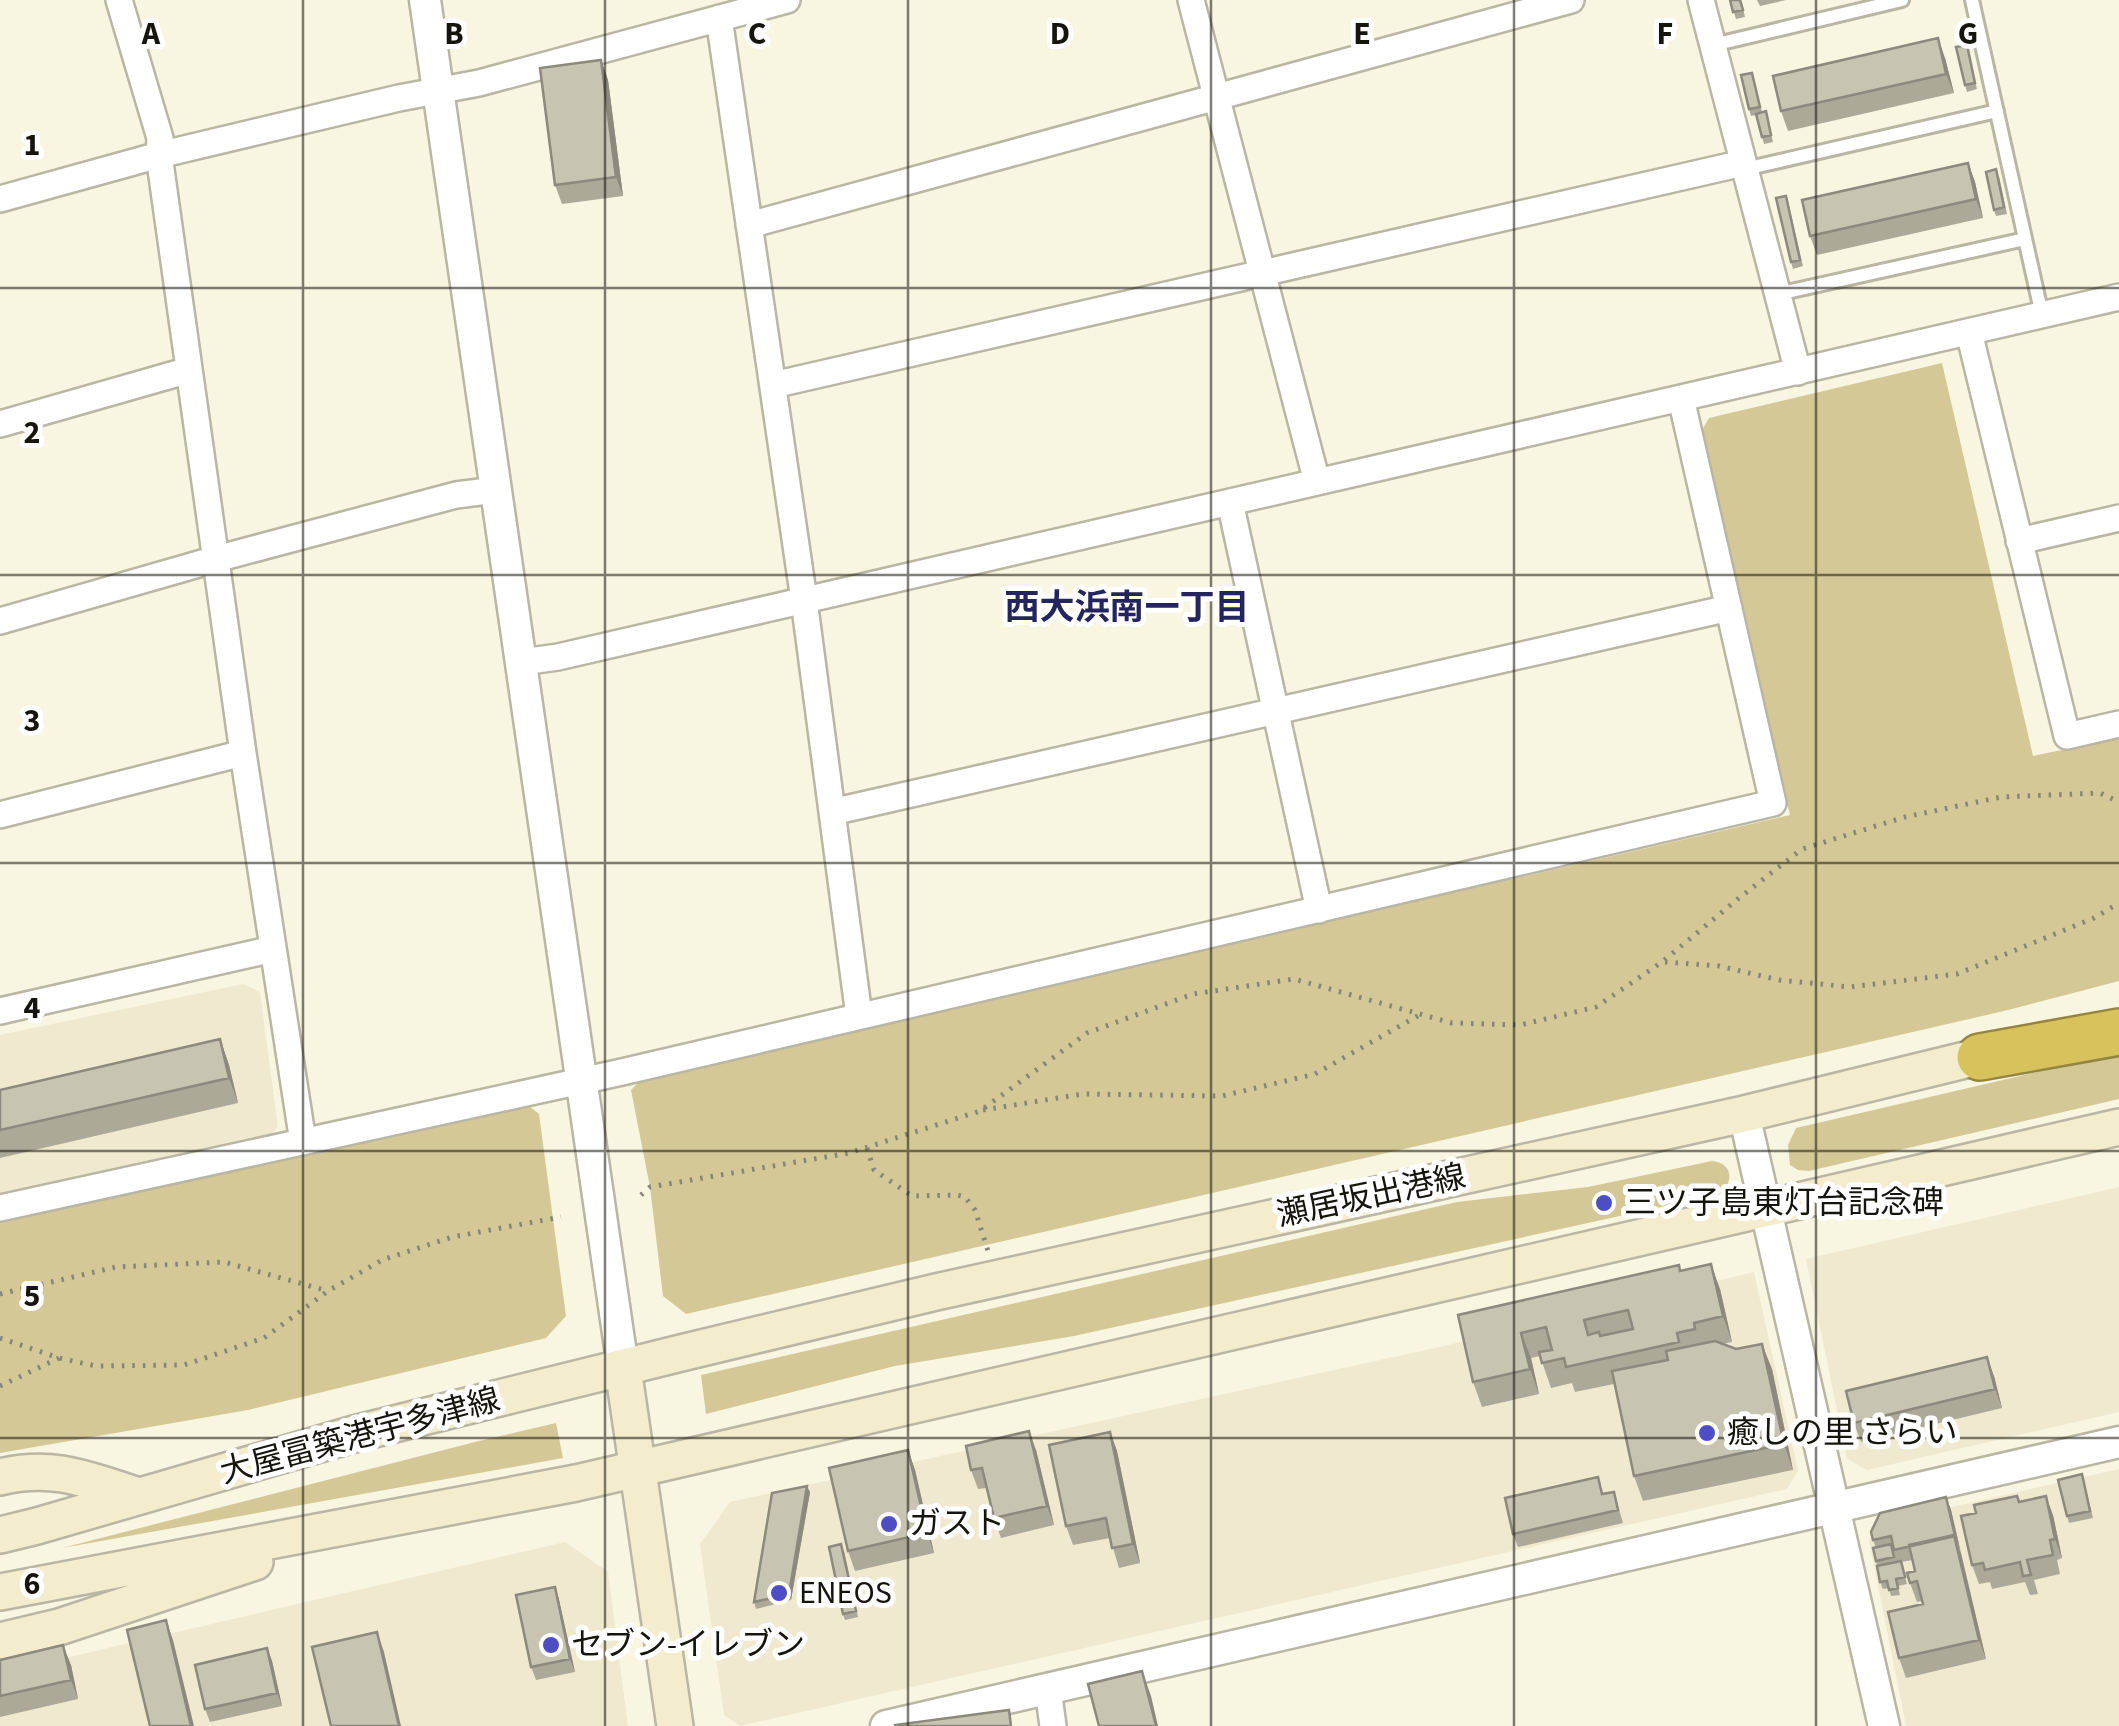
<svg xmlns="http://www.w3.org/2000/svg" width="2119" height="1726" font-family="'Source Sans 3','Noto Sans JP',sans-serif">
<rect width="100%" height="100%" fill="#f8f5e1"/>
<path fill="#efeacf" d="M 243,984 L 260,992 L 278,1127 L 265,1140 L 0,1195 L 0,1035 Z
M 2119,1187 L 2119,1412 L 1867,1470 L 1847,1459 L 1806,1259 Z
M 1754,1272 L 1798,1471 L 1787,1489 L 740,1726 L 724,1715 L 700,1544 L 730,1502 L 1444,1346 Z
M 2119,1469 L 2119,1726 L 1906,1726 L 1869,1541 L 1881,1523 Z
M 565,1542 L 608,1572 L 628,1726 L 0,1726 L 0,1673 Z"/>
<path fill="#d4c996" d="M 1942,363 L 2033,756 L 2119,738 L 2119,981 L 2004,1011 L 686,1314 L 663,1296 L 650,1187 L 631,1090 L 640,1081 L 1790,815 L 1702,430 L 1709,418 Z
M 2119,1053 L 2119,1099 L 1809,1171 L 1798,1170 L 1790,1165 L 1788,1145 L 1796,1128 Z
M 528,1105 L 539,1114 L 566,1316 L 546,1338 L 248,1410 L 0,1453 L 0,1223 Z
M 1712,1161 C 1733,1163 1734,1182 1720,1194 L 1074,1336 L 895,1366 L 706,1414 L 701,1375 L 1457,1202 L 1588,1187 Z
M 556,1423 L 563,1458 L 62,1548 L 475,1442 Z"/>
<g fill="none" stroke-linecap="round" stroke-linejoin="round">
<defs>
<path id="service" d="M 1972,0 L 2042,315
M 1713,45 L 1902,0
M 1745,169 L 1997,111
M 1778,294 L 2025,239"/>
<path id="minor" d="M 119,0 L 160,138 L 159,155 L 243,753 L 303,1142
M 1191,0 L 1317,482
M 1701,0 L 1798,372
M 719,18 L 804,600 L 859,1016
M 0,199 L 159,155 L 399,98 L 479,83 L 787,0
M 749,225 L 1571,0
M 1969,332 L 2067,736 L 2119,724
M 773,385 L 1743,163
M 0,424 L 189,370
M 1230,502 L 1319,910
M 2019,541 L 2119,518
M 0,621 L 216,559 L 456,495 L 496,490
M 522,662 L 558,657 L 2119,297
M 832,812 L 1729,608
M 0,815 L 243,753
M 0,1011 L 273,949
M 0,1208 L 622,1072 L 1773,803 L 1681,398
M 1048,1689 L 1053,1726"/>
<path id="tertiary" d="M 425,0 L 623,1368
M 1744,1114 L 1884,1726
M 886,1726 L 2119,1442"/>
<path id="secondary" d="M 623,1368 L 675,1726
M 0,1477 C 54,1464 88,1480 139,1496
M 0,1535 L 37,1526 L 354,1434 L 685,1352 L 936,1292 L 1744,1114 L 2006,1050
M 0,1592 L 576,1483 L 2119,1127
M 0,1641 L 59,1627 L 255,1562"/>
<path id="motorway" d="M 1980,1057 L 2119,1032"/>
</defs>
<use href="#service" stroke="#b9b6a4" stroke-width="18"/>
<use href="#minor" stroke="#b9b6a4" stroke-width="30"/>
<use href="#tertiary" stroke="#b9b6a4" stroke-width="35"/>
<use href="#secondary" stroke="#b9b6a4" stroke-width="40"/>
<use href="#motorway" stroke="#948540" stroke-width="50"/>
<path stroke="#878578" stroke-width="5" stroke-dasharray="2.5 8" stroke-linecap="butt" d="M 1665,962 L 1719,966 L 1779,980 L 1850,987 L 1957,974 L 2094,918 L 2119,903
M 983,1110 L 1083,1094 L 1222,1096 L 1315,1074 L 1421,1014
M 867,1148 L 874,1170 L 912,1196 L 957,1195 L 965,1197 L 975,1210 L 988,1251
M 641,1195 L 650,1187 L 849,1153 L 980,1111 L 1087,1033 L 1193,994 L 1294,979 L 1452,1023 L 1520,1025 L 1596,1007 L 1662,962 L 1739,898 L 1802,849 L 1905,817 L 2001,797 L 2100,793 L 2119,802
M 0,1294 L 116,1267 L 224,1262 L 328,1291
M 0,1338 L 59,1358 L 96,1366 L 184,1365 L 264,1338 L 328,1291 L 382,1260 L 452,1237 L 561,1217
M 0,1386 L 59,1358"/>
<use href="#service" stroke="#fff" stroke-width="12"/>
<use href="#minor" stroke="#fff" stroke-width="25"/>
<use href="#tertiary" stroke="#fff" stroke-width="30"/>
<use href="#secondary" stroke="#f3edce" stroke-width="35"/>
<use href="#motorway" stroke="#d8c25b" stroke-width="45"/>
</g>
<path fill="#aca999" d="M 1730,0 L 1741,0 L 1745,17 L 1736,19 Z
M 1757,0 L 1786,0 L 1760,6 Z
M 1967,45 L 1977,89 L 1967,92 L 1965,85 Z
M 1945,58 L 1954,93 L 1788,131 L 1781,111 Z
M 601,60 L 608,80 L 623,196 L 562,204 L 555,185 Z
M 1752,73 L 1762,112 L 1766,111 L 1773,142 L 1764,144 L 1756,115 L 1751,116 L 1749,109 Z
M 1968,163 L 1975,182 L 1983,218 L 1817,255 L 1810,236 Z
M 1999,176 L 2007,214 L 1996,216 L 1994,210 Z
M 1788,202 L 1803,266 L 1793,269 L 1791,262 Z
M 220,1039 L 229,1065 L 238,1103 L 0,1158 L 0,1090 Z
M 1681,1271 L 1720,1289 L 1732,1342 L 1723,1344 L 1772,1369 L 1793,1470 L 1643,1501 L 1634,1476 L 1614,1384 L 1575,1392 L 1572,1383 L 1551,1388 L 1540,1356 L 1531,1358 L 1539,1394 L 1482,1407 L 1473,1382 L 1458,1315 Z
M 1994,1376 L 2002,1408 L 1861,1442 L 1854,1423 Z
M 1110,1432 L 1117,1451 L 1140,1563 L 1119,1568 L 1110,1538 L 1073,1545 L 1066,1526 Z
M 908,1450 L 915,1470 L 934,1553 L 855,1571 L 848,1551 Z
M 1036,1450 L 1054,1525 L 1001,1538 L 994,1518 L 986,1488 L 978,1489 L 971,1470 Z
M 2082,1474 L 2093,1518 L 2069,1523 L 2067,1516 Z
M 810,1492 L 791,1600 L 756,1609 L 754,1602 Z
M 1614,1492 L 1623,1523 L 1518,1547 L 1513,1534 Z
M 1946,1497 L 1951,1510 L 1986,1659 L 1906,1678 L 1899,1658 L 1923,1604 L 1922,1601 L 1917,1602 L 1910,1583 L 1915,1571 L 1913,1560 L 1901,1562 L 1907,1584 L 1898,1586 L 1900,1595 L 1891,1596 L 1889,1588 L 1883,1589 L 1880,1582 L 1876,1561 L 1876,1548 L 1873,1540 Z
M 2019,1502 L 2053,1515 L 2062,1558 L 2057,1560 L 2060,1574 L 2034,1580 L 2038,1594 L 2030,1595 L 2025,1582 L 1992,1589 L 1990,1582 L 1979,1584 L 1972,1565 Z
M 844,1550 L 858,1617 L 845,1620 L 843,1614 Z
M 555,1587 L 559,1600 L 575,1672 L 536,1680 L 531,1667 Z
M 267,1648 L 272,1661 L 282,1706 L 210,1722 L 205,1709 Z
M 0,1660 L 71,1665 L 78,1699 L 0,1717 Z"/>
<path fill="#8c897d" d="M 1938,38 L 1945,58 L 1954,93 L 1946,74 Z
M 601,60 L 608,80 L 623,196 L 616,177 Z
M 1968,163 L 1975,182 L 1983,218 L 1976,199 Z
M 220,1039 L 229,1065 L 238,1103 L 229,1078 Z
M 1711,1264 L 1720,1289 L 1732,1342 L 1723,1316 Z
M 1521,1333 L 1531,1358 L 1539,1394 L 1530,1369 Z
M 1762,1344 L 1772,1369 L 1793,1470 L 1784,1444 Z
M 1987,1357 L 1994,1376 L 2002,1408 L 1995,1389 Z
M 1029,1431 L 1036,1450 L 1054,1525 L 1047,1506 Z
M 1110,1432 L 1117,1451 L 1140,1563 L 1133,1544 Z
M 908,1450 L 915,1470 L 934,1553 L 927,1533 Z
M 807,1486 L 810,1492 L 791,1600 L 789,1594 Z
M 2046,1496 L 2053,1515 L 2062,1558 L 2055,1539 Z
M 1946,1497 L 1951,1510 L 1960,1549 L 1955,1536 Z
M 1954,1535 L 1961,1554 L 1986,1659 L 1979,1640 Z
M 555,1587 L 559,1600 L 575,1672 L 570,1659 Z
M 166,1620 L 173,1640 L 194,1726 L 191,1726 Z
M 377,1632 L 384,1652 L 401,1726 L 399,1726 Z
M 63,1645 L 71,1665 L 78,1699 L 71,1680 Z
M 267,1648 L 272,1661 L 282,1706 L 277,1693 Z
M 1142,1671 L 1151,1696 L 1158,1726 L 1156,1726 Z"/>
<path fill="#c8c4b2" stroke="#8c897d" stroke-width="2.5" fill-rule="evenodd" d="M 1730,0 L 1740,0 L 1743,10 L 1733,12 Z
M 1938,38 L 1946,74 L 1781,111 L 1773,76 Z
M 1967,45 L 1975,83 L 1965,85 L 1956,47 Z
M 601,60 L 616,177 L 555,185 L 540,68 Z
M 1752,73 L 1760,107 L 1749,109 L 1741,75 Z
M 1766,111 L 1771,135 L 1762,137 L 1756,114 Z
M 1968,163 L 1976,199 L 1810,236 L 1802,200 Z
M 1996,169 L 2004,207 L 1994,210 L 1986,172 Z
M 1786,196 L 1800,260 L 1791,262 L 1776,198 Z
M 220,1039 L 229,1078 L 0,1130 L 0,1090 Z
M 1711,1264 L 1723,1316 L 1694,1323 L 1695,1329 L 1677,1333 L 1679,1342 L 1566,1367 L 1564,1358 L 1542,1363 L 1539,1352 L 1552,1350 L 1546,1327 L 1521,1333 L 1530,1369 L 1473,1382 L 1458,1315 L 1679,1265 L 1680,1271 ZM 1628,1310 L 1633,1329 L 1600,1336 L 1599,1332 L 1588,1335 L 1584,1320 Z
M 1715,1341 L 1736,1349 L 1762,1344 L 1784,1444 L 1634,1476 L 1612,1371 L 1668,1360 L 1666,1351 Z
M 1987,1357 L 1995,1389 L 1854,1423 L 1846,1391 Z
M 1029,1431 L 1047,1506 L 994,1518 L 982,1468 L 971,1470 L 966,1446 Z
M 1110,1432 L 1133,1544 L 1112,1548 L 1106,1518 L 1066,1526 L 1049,1445 Z
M 908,1450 L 927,1533 L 848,1551 L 829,1468 Z
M 2082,1474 L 2090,1511 L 2067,1516 L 2058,1480 Z
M 1598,1477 L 1602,1494 L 1614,1492 L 1618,1510 L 1513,1534 L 1505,1498 Z
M 807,1486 L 789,1594 L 754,1602 L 772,1493 Z
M 2017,1496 L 2019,1502 L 2046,1496 L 2055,1539 L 2050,1540 L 2053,1555 L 2027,1560 L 2031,1575 L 2023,1576 L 2020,1562 L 1985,1570 L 1983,1563 L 1972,1565 L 1961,1516 L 1976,1513 L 1974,1505 Z
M 1946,1497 L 1955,1536 L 1894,1550 L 1891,1536 L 1873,1540 L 1871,1532 L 1880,1513 Z
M 1954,1535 L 1979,1640 L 1899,1658 L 1888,1612 L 1923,1604 L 1917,1581 L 1910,1583 L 1907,1573 L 1915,1571 L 1909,1545 Z
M 841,1544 L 856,1611 L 843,1614 L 829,1547 Z
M 1891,1544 L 1894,1557 L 1876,1561 L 1873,1548 Z
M 1901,1561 L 1905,1577 L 1896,1579 L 1898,1588 L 1889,1590 L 1887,1581 L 1880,1582 L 1877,1566 Z
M 555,1587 L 570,1659 L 531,1667 L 516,1595 Z
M 166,1620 L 191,1726 L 150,1726 L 127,1630 Z
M 377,1632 L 399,1726 L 331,1726 L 312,1647 Z
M 63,1645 L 71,1680 L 0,1696 L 0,1660 Z
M 267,1648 L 277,1693 L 205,1709 L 195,1665 Z
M 1142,1671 L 1156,1726 L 1099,1726 L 1088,1684 Z
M 1009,1710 L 1011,1726 L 895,1726 L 895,1725 Z"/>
<path fill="none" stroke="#15140d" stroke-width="2.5" stroke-opacity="0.55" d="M 303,0 L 303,1726M 605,0 L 605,1726M 908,0 L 908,1726M 1211,0 L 1211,1726M 1514,0 L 1514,1726M 1816,0 L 1816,1726M 0,288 L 2119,288M 0,575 L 2119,575M 0,863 L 2119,863M 0,1151 L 2119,1151M 0,1438 L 2119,1438"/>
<g fill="#4d4dc4" stroke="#fff" stroke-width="4">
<circle cx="1604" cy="1203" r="10"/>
<circle cx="1707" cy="1433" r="10"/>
<circle cx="889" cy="1524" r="10"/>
<circle cx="779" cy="1593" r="10"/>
<circle cx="551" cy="1645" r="10"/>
</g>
<g text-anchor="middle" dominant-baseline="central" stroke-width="10" stroke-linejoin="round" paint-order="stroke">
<g font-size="32" fill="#15140d" stroke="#fff">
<text transform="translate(1371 1196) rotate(-12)">瀬居坂出港線</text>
<text transform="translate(360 1436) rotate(-15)">大屋冨築港宇多津線</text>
</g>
<g font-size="32" fill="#15140d" stroke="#fff" text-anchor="start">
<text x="1624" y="1203">三ツ子島東灯台記念碑</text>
<text x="1727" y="1433">癒しの里 さらい</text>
<text x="909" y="1524">ガスト</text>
<text x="799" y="1593">ENEOS</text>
<text x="571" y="1645">セブン-イレブン</text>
</g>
<g font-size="35" font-weight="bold" fill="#24255e" stroke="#fff">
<text x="1127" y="608">西大浜南一丁目</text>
</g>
</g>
<g font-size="32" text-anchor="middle" font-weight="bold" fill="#15140d" stroke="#fff" stroke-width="10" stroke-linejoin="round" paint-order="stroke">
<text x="151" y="44">A</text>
<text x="454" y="44">B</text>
<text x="757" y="44">C</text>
<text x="1060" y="44">D</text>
<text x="1362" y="44">E</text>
<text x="1665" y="44">F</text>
<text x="1968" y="44">G</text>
<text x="32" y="155">1</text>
<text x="32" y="443">2</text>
<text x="32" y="731">3</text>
<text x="32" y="1018">4</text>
<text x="32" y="1306">5</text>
<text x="32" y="1594">6</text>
</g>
</svg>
